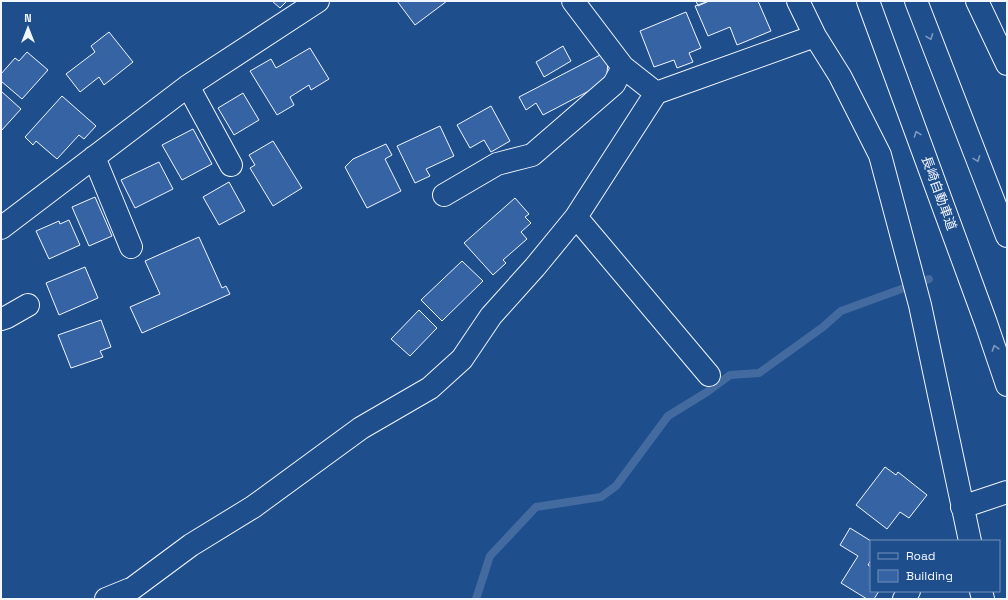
<svg xmlns="http://www.w3.org/2000/svg" width="1008" height="600" font-family="'Space Grotesk','Noto Sans JP',sans-serif">
<rect width="100%" height="100%" fill="#1f4e8c"/>
<g fill="none" stroke-linecap="round" stroke-linejoin="round">
<path stroke="#446ba0" stroke-width="8" d="M 476,599 L 490,556 L 536,507 L 601,497 L 616,486 L 668,416 L 707,392 L 730,375 L 759,373 L 823,327 L 841,311 L 929,279"/>
</g>
<path fill="#3563a3" stroke="#f2f6ff" d="M 272,1 L 287,1 L 280,8 Z
M 397,1 L 447,1 L 415,25 Z
M 696,1 L 709,1 L 698,6 Z
M 709,1 L 758,1 L 771,31 L 737,45 L 730,27 L 708,36 L 695,6 Z
M 686,12 L 701,48 L 689,53 L 693,62 L 677,68 L 674,60 L 654,67 L 640,31 Z
M 109,32 L 133,62 L 104,85 L 99,77 L 80,92 L 66,74 L 95,52 L 91,46 Z
M 563,46 L 571,61 L 544,77 L 536,62 Z
M 310,48 L 329,79 L 311,90 L 309,85 L 290,97 L 294,105 L 277,115 L 250,71 L 271,59 L 276,68 Z
M 27,52 L 48,70 L 22,99 L 1,81 L 1,74 L 15,58 L 19,61 Z
M 600,55 L 608,63 L 606,82 L 543,115 L 536,103 L 526,110 L 519,97 Z
M 1,91 L 21,109 L 1,131 Z
M 243,93 L 259,120 L 234,135 L 218,108 Z
M 62,96 L 96,126 L 84,139 L 79,135 L 57,159 L 36,141 L 33,145 L 25,137 Z
M 491,106 L 510,141 L 491,152 L 484,140 L 470,148 L 457,125 Z
M 440,126 L 454,156 L 426,169 L 430,176 L 415,183 L 397,146 Z
M 193,129 L 212,164 L 182,180 L 162,145 Z
M 273,141 L 302,188 L 273,206 L 250,168 L 255,165 L 249,155 Z
M 386,144 L 392,155 L 385,159 L 401,191 L 367,208 L 345,167 L 353,159 Z
M 159,162 L 173,189 L 135,208 L 121,180 Z
M 229,182 L 245,211 L 219,225 L 203,197 Z
M 95,197 L 112,236 L 89,246 L 72,207 Z
M 515,198 L 529,214 L 525,217 L 531,223 L 521,232 L 527,239 L 503,260 L 506,263 L 493,275 L 464,243 Z
M 69,220 L 80,245 L 49,259 L 36,231 L 59,221 L 60,224 Z
M 199,237 L 222,288 L 226,286 L 230,294 L 142,333 L 130,307 L 160,294 L 145,261 Z
M 462,261 L 483,281 L 442,321 L 421,300 Z
M 85,267 L 98,298 L 59,315 L 46,283 Z
M 419,310 L 437,328 L 410,356 L 391,339 Z
M 101,320 L 111,347 L 100,351 L 103,357 L 71,368 L 58,335 Z
M 885,467 L 896,475 L 898,472 L 927,495 L 909,518 L 900,512 L 887,529 L 856,505 Z
M 850,528 L 871,541 L 871,560 L 868,565 L 871,567 L 871,591 L 879,591 L 874,599 L 867,599 L 841,583 L 858,556 L 840,545 Z"/>
<g fill="none" stroke-linecap="round" stroke-linejoin="round">
<defs>
<path id="minor" d="M 798,1 L 815,36 L 840,76 L 880,155 L 920,305 L 970,541
M 977,1 L 1007,64
M 188,86 L 231,165
M 656,93 L 815,36
M 94,157 L 131,247
M 444,195 L 497,164 L 532,155 L 614,84 L 623,67
M 576,217 L 709,375
M 1,228 L 188,86 L 318,1
M 1,319 L 7,317 L 28,305
M 962,507 L 1007,492
M 981,591 L 983,599
M 106,599 L 133,588 L 191,545 L 253,507 L 361,428 L 430,388 L 462,359 L 491,316 L 535,267 L 576,217 L 656,93 L 623,67 L 573,1
M 904,599 L 909,591"/>
<path id="motorway" d="M 868,1 L 986,323 L 1007,385
M 916,1 L 1007,236"/>
</defs>
<use href="#minor" stroke="#f2f6ff" stroke-width="24"/>
<use href="#motorway" stroke="#f2f6ff" stroke-width="24"/>
<use href="#minor" stroke="#1f4e8c" stroke-width="22"/>
<use href="#motorway" stroke="#1f4e8c" stroke-width="22"/>
</g>
<defs><path id="oneway-chevron" d="M-2-3.5L2.5 0L-2 3.5" fill="none" stroke-width="1.6" stroke-linecap="round" stroke-linejoin="round"/></defs>
<g stroke="#7e9ac0">
<use href="#oneway-chevron" transform="translate(930 37) rotate(69)"/>
<use href="#oneway-chevron" transform="translate(917 134) rotate(-110)"/>
<use href="#oneway-chevron" transform="translate(977 159) rotate(69)"/>
<use href="#oneway-chevron" transform="translate(995 348) rotate(-108)"/>
</g>
<g text-anchor="middle" dominant-baseline="central" stroke-width="3" stroke-linejoin="round" paint-order="stroke">
<g font-size="13" fill="#f2f6ff" stroke="#1f4e8c">
<text transform="translate(939 193) rotate(70)">長崎自動車道</text>
</g>
</g>
<rect width="1008" height="600" fill="none" stroke="#f2f6ff" stroke-width="4"/>
<rect x="870" y="540" width="130" height="52" fill="#1f4e8c" stroke="#7391ba"/>
<rect x="878" y="553" width="20" height="6" fill="#1f4e8c" stroke="#7391ba"/>
<text x="906" y="560" font-size="12" fill="#f2f6ff">Road</text>
<rect x="878" y="570" width="20" height="12" fill="#3563a3" stroke="#7391ba"/>
<text x="906" y="580" font-size="12" fill="#f2f6ff">Building</text>
<g transform="translate(28 28)" stroke="#1f4e8c" stroke-width="3" paint-order="stroke">
<path d="M0-3L7 15L0 10L-7 15Z" fill="#f2f6ff"/>
<text y="-6" font-size="11" font-weight="bold" text-anchor="middle" fill="#f2f6ff">N</text>
</g>
</svg>
